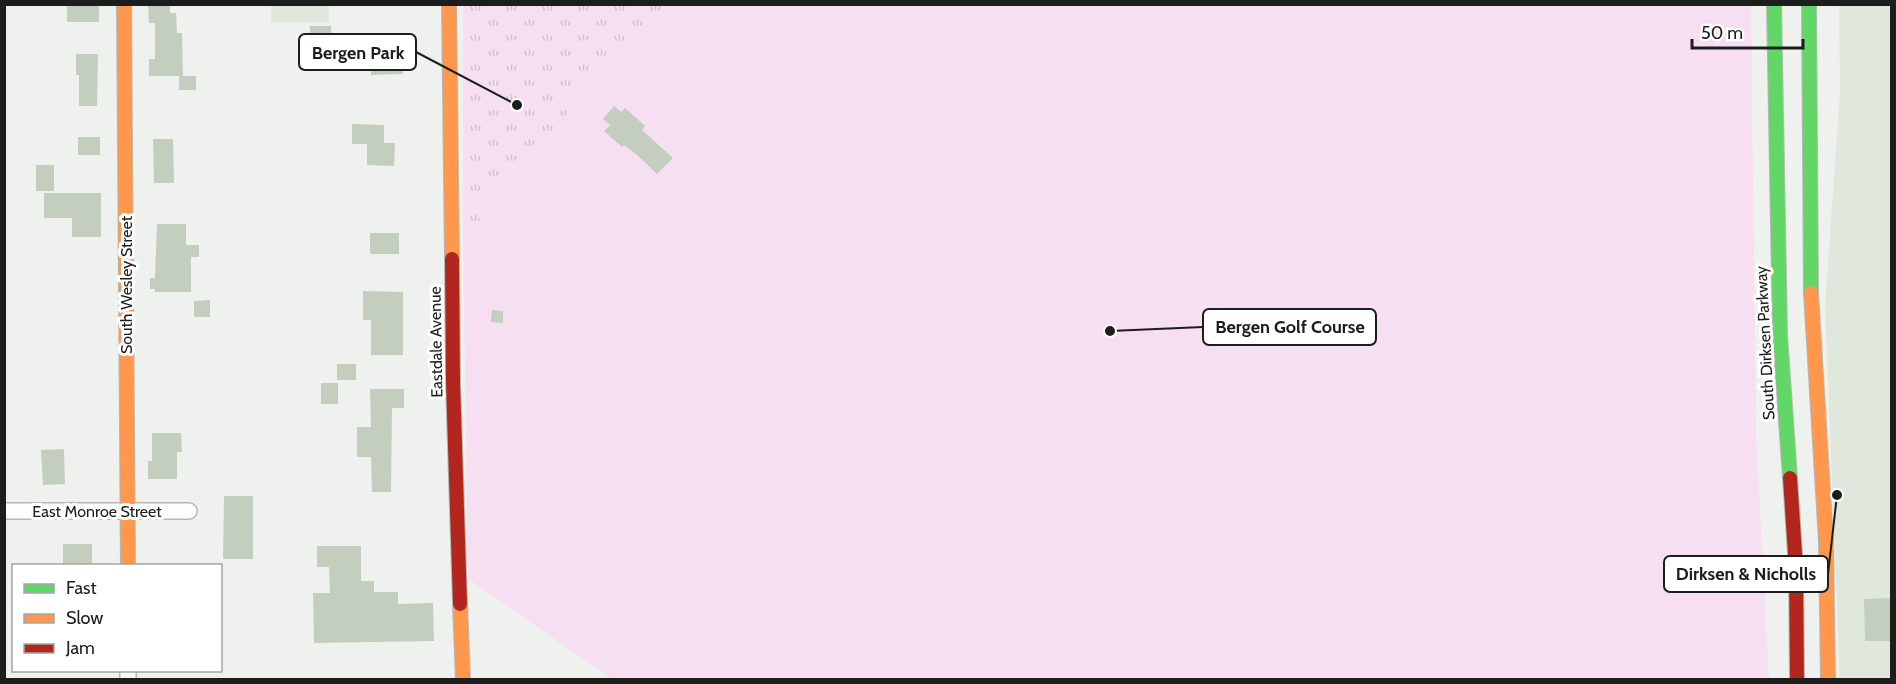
<svg xmlns="http://www.w3.org/2000/svg" width="1896" height="684" font-family="Cabin,sans-serif">
<defs>
<pattern id="park-tufts" width="24" height="20" patternUnits="userSpaceOnUse" patternTransform="scale(1.5)"><rect width="24" height="20" fill="#f7dff2"/><path d="M3 7l-1-3M5 7V3M7 7l1-3M15 17l-1-3M17 17v-4M19 17l1-3" fill="none" stroke="#d3bfcf"/></pattern>
</defs>
<rect width="100%" height="100%" fill="#eef1ed"/>
<path fill="#e0e7dd" d="M 271,5 L 329,5 L 329,22 L 271,22 Z
M 1839,5 L 1891,5 L 1891,679 L 1840,679 L 1825,307 L 1840,92 Z"/>
<path fill="#f7dff2" d="M 664,5 L 1751,5 L 1756,434 L 1769,679 L 612,679 L 468,579 L 463,229 L 475,229 L 483,222 L 474,212 L 540,138 L 565,121 L 578,89 L 611,60 L 643,45 Z"/>
<path fill="url(#park-tufts)" d="M 463,5 L 664,5 L 643,45 L 611,60 L 578,89 L 565,121 L 549,141 L 540,138 L 474,211 L 483,223 L 475,229 L 463,229 Z"/>
<path fill="#c4cebe" d="M 67,4 L 99,4 L 99,22 L 67,22 Z
M 148,4 L 170,4 L 170,13 L 176,13 L 177,33 L 182,33 L 183,76 L 196,76 L 196,90 L 179,90 L 179,76 L 149,76 L 149,59 L 155,59 L 155,23 L 149,23 Z
M 310,26 L 331,26 L 332,68 L 303,68 L 303,53 L 310,53 Z
M 76,54 L 98,54 L 97,106 L 79,106 L 79,75 L 76,75 Z
M 371,55 L 403,55 L 403,74 L 371,75 Z
M 614,106 L 621,112 L 625,108 L 645,126 L 642,130 L 673,158 L 657,174 L 636,154 L 624,145 L 622,147 L 604,131 L 610,125 L 603,119 Z
M 352,124 L 384,125 L 384,143 L 395,143 L 394,166 L 367,165 L 367,144 L 352,144 Z
M 78,137 L 100,137 L 100,155 L 78,155 Z
M 153,139 L 173,139 L 174,183 L 154,183 Z
M 36,165 L 54,165 L 54,191 L 36,191 Z
M 44,193 L 101,193 L 101,237 L 72,237 L 72,218 L 44,218 Z
M 157,224 L 186,224 L 186,245 L 199,245 L 199,257 L 191,257 L 191,292 L 155,292 L 155,289 L 150,289 L 150,278 L 155,278 Z
M 370,233 L 399,233 L 399,254 L 370,254 Z
M 363,291 L 403,292 L 403,355 L 371,355 L 371,320 L 363,320 Z
M 210,300 L 210,317 L 194,317 L 194,301 Z
M 492,310 L 503,311 L 503,323 L 491,322 Z
M 337,364 L 356,364 L 356,380 L 337,380 Z
M 321,383 L 338,383 L 338,404 L 321,404 Z
M 370,389 L 404,389 L 404,408 L 392,408 L 391,492 L 372,492 L 371,457 L 357,457 L 357,427 L 371,427 Z
M 152,433 L 181,433 L 182,452 L 177,452 L 177,479 L 148,479 L 148,461 L 152,461 Z
M 64,449 L 65,484 L 43,485 L 41,450 Z
M 224,496 L 253,496 L 253,559 L 223,559 Z
M 63,544 L 92,544 L 92,566 L 63,566 Z
M 317,546 L 361,546 L 361,581 L 374,581 L 374,592 L 398,592 L 398,604 L 433,603 L 434,641 L 314,643 L 313,593 L 330,593 L 329,567 L 317,567 Z
M 1892,598 L 1892,641 L 1865,641 L 1864,599 Z"/>
<g fill="none" stroke-linecap="round" stroke-linejoin="round">
<defs>
<path id="street" d="M 4,511 L 189,511
M 128,670 L 128,680"/>
<path id="fast" d="M 1774,4 L 1780,335 L 1790,478
M 1809,4 L 1811,293"/>
<path id="slow" d="M 124,4 L 128,566
M 449,4 L 452,259
M 1811,293 L 1826,541 L 1828,680
M 460,604 L 463,680"/>
<path id="jam" d="M 452,259 L 453,383 L 460,604
M 1790,478 L 1796,569 L 1797,680"/>
</defs>
<use href="#street" stroke="#b6b9b5" stroke-width="18"/>
<use href="#fast" stroke="#b6b9b5" stroke-width="16"/>
<use href="#slow" stroke="#b6b9b5" stroke-width="16"/>
<use href="#jam" stroke="#b6b9b5" stroke-width="16"/>
<use href="#street" stroke="#fcfdfc" stroke-width="15"/>
<use href="#fast" stroke="#63d668" stroke-width="14"/>
<use href="#slow" stroke="#ff974d" stroke-width="14"/>
<use href="#jam" stroke="#b3261e" stroke-width="14"/>
</g>
<g text-anchor="middle" dominant-baseline="central" stroke-width="6" stroke-linejoin="round" paint-order="stroke">
<g font-size="16" fill="#1c1e1b" stroke="#fff">
<text transform="translate(126 285) rotate(-90)">South Wesley Street</text>
<text transform="translate(436 342) rotate(-91)">Eastdale Avenue</text>
<text transform="translate(1765 343) rotate(-93)">South Dirksen Parkway</text>
<text x="97" y="511">East Monroe Street</text>
</g>
</g>
<path fill="none" stroke="#1c1e1b" stroke-width="2" d="M517 105L416 52M1110 331L1203 327M1837 495L1828 574"/>
<g fill="#1c1e1b" stroke="#fff" stroke-width="2">
<circle cx="517" cy="105" r="6"/>
<circle cx="1110" cy="331" r="6"/>
<circle cx="1837" cy="495" r="6"/>
</g>
<g fill="#fff" stroke="#1c1e1b" stroke-width="2">
<rect x="299" y="34" width="117" height="36" rx="6"/>
<rect x="1203" y="309" width="173" height="36" rx="6"/>
<rect x="1664" y="556" width="164" height="36" rx="6"/>
</g>
<g font-size="18" text-anchor="middle" font-weight="bold" fill="#1c1e1b">
<text x="358" y="59">Bergen Park</text>
<text x="1290" y="333">Bergen Golf Course</text>
<text x="1746" y="580">Dirksen &amp; Nicholls</text>
</g>
<rect width="1896" height="684" fill="none" stroke="#1c1e1b" stroke-width="12"/>
<rect x="12" y="564" width="210" height="108" fill="#ffffff" stroke="#a4a5a4" stroke-width="1.5"/>
<rect x="24" y="584" width="30" height="9" fill="#63d668" stroke="#a4a5a4" stroke-width="1.5"/>
<text x="66" y="594" font-size="18" fill="#1c1e1b">Fast</text>
<rect x="24" y="614" width="30" height="9" fill="#ff974d" stroke="#a4a5a4" stroke-width="1.5"/>
<text x="66" y="624" font-size="18" fill="#1c1e1b">Slow</text>
<rect x="24" y="644" width="30" height="9" fill="#b3261e" stroke="#a4a5a4" stroke-width="1.5"/>
<text x="66" y="654" font-size="18" fill="#1c1e1b">Jam</text>
<path d="M1692 39v9h111v-9" fill="none" stroke="#1c1e1b" stroke-width="3"/>
<text x="1701" y="39" font-size="18" fill="#1c1e1b" stroke="#ffffff" stroke-width="4.5" paint-order="stroke">50 m</text>
</svg>
